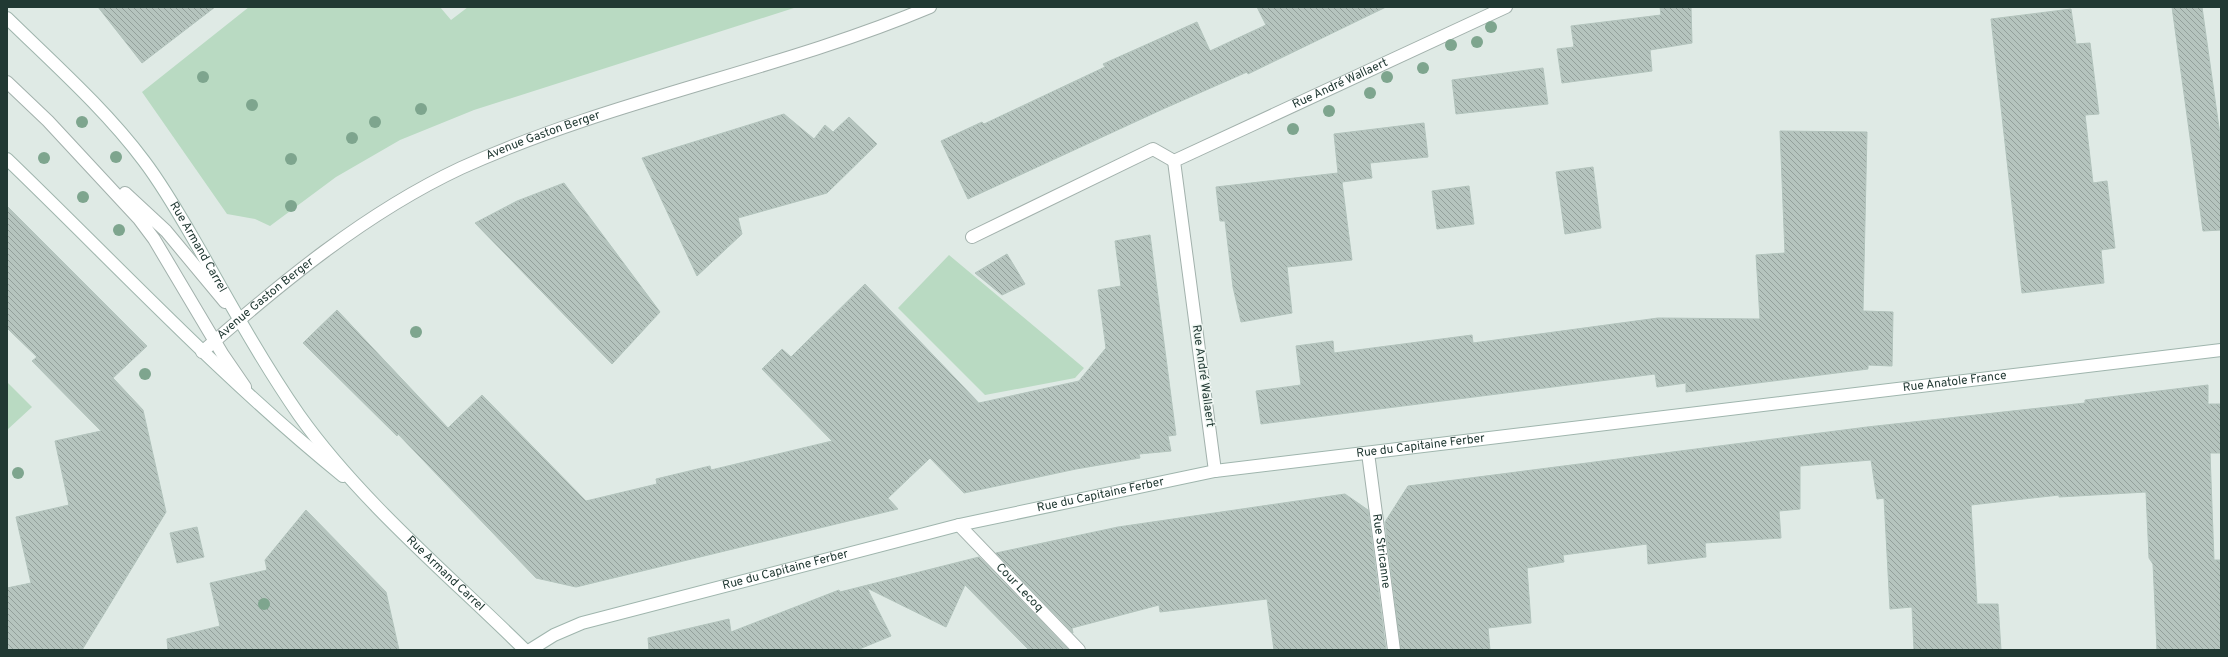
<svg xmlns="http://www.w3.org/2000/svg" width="2228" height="657" font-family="Overpass,sans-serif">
<defs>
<pattern id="building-back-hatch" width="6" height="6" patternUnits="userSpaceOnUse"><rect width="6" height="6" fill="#b5c4be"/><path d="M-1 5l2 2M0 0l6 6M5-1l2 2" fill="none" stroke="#93a09b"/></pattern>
</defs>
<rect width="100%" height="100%" fill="#dfeae5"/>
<path fill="#b9dac2" d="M 249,7 L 440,7 L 451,20 L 468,7 L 797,7 L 474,110 L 400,140 L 336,177 L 270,226 L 255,219 L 227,214 L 142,92 Z
M 949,255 L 1084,368 L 1075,378 L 985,395 L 898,308 Z
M 7,382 L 32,407 L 7,430 Z"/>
<path fill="url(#building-back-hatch)" stroke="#b2c3bc" d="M 98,7 L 215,7 L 142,63 Z
M 1257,7 L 1386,7 L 1248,74 L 1247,72 L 1163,109 L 968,199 L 941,141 L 982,122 L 984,124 L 1105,67 L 1103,64 L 1197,22 L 1210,51 L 1266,25 Z
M 1660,7 L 1691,7 L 1692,43 L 1650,50 L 1652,71 L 1562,83 L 1557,49 L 1574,47 L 1571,26 L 1661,15 Z
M 2172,7 L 2202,7 L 2221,142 L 2221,230 L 2203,231 Z
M 2071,9 L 2076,44 L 2090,43 L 2099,114 L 2085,115 L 2093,183 L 2107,181 L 2115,248 L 2101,250 L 2104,283 L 2022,293 L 1991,19 Z
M 1543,68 L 1548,104 L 1456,114 L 1452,80 Z
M 784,114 L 814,139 L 825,125 L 833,132 L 849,117 L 877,144 L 827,193 L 738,218 L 742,234 L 697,276 L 642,158 Z
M 1424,123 L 1428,157 L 1370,163 L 1372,178 L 1342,182 L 1352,260 L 1287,267 L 1292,313 L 1241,322 L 1233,287 L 1225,221 L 1220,221 L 1216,187 L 1338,173 L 1334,134 Z
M 1780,131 L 1867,132 L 1863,311 L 1893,312 L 1892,366 L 1868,365 L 1868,369 L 1686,392 L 1686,383 L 1657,387 L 1655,374 L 1261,424 L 1256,391 L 1301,385 L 1296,346 L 1333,341 L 1334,353 L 1472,335 L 1473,343 L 1658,318 L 1760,319 L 1756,255 L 1785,253 Z
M 1593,167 L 1601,228 L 1565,234 L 1556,172 Z
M 564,183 L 660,312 L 612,364 L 475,223 L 517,201 Z
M 1469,186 L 1474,224 L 1437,229 L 1432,191 Z
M 7,206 L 147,346 L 113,378 L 143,410 L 166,512 L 82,650 L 7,650 L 7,588 L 31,583 L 16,517 L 69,505 L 55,441 L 101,431 L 32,361 L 37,357 L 7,328 Z
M 1150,235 L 1176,435 L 1168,436 L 1171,451 L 1139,454 L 1140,458 L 1076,469 L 964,493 L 930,458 L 888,498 L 898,509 L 576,587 L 536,578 L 398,434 L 397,436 L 303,343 L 337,310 L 448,428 L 482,395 L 586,501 L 657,484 L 656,479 L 710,466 L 711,470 L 832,441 L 762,369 L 782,349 L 791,357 L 865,284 L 979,403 L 1079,381 L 1106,348 L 1098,290 L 1121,286 L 1115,241 Z
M 1007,254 L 1025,284 L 1002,295 L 975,273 Z
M 2208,385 L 2208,404 L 2221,404 L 2221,453 L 2210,453 L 2214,560 L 2221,560 L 2221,650 L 2157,650 L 2153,564 L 2149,558 L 2146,492 L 2059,497 L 2059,495 L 1971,505 L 1977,604 L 1998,604 L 2001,650 L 1914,650 L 1912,607 L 1890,609 L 1884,498 L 1877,499 L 1871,460 L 1800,466 L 1800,509 L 1779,511 L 1781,538 L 1705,543 L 1706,557 L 1648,564 L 1647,544 L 1563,555 L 1564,562 L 1527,568 L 1531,623 L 1488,628 L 1490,650 L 1401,650 L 1385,522 L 1408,486 L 1867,427 L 2085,403 L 2085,400 Z
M 1345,494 L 1368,510 L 1386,650 L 1274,650 L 1267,599 L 1160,612 L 1159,605 L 1072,628 L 1073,633 L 996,553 L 1118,527 Z
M 306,510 L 386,592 L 399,650 L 168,650 L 167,639 L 220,626 L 210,583 L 267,570 L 265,560 Z
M 197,527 L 204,557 L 177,563 L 170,533 Z
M 979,557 L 1069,650 L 1029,650 L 965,585 L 946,627 L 867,588 L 891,636 L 857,650 L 649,650 L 648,638 L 729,619 L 731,632 L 839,590 L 840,592 Z"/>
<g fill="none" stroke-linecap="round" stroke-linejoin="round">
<defs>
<path id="lane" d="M 7,82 L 48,121 L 139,219 L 154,239 L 223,355 L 245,387
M 125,193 L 166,231 L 225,302"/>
<g id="street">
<path d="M 972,237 L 1153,149 L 1174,161"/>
<path id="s1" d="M 202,352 C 281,283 365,213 461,168 C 612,99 778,71 930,7"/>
<path id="s2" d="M 1368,453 L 1394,650"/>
<path id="s3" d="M 1215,471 L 1174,161 L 1506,7"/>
<path id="s4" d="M 959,525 L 1079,650"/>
</g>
<g id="secondary">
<path id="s5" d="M 7,18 C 54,64 105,109 144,161 C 166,190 183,221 201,252 C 232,307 263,363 299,415 C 360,501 450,576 525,650"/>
<path d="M 7,159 C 118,266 223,379 343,476"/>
<path id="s6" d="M 530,650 L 554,635 L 582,623 L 959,525 L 1215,471 L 2221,350"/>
</g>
</defs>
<use href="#lane" stroke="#a2b1ac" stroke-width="14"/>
<use href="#street" stroke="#a2b1ac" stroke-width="14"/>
<use href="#secondary" stroke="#9fb5ad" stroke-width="14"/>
<use href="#lane" stroke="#fff" stroke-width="12"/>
<use href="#street" stroke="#fff" stroke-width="12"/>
<use href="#secondary" stroke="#fff" stroke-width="12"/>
</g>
<g fill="#7ea58e">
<circle cx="1491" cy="27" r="6"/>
<circle cx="1477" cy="42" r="6"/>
<circle cx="1451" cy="45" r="6"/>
<circle cx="1423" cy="68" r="6"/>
<circle cx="203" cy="77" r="6"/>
<circle cx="1387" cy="77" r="6"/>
<circle cx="1370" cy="93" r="6"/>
<circle cx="252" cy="105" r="6"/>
<circle cx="421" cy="109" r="6"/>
<circle cx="1329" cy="111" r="6"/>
<circle cx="82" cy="122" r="6"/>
<circle cx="375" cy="122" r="6"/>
<circle cx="1293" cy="129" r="6"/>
<circle cx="352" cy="138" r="6"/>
<circle cx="116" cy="157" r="6"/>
<circle cx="44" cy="158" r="6"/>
<circle cx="291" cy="159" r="6"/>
<circle cx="83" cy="197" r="6"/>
<circle cx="291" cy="206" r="6"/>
<circle cx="119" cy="230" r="6"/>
<circle cx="416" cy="332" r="6"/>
<circle cx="145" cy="374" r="6"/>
<circle cx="18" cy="473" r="6"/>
<circle cx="264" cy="604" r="6"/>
</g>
<g text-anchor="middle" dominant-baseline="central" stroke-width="3" stroke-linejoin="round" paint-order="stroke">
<g font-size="12" fill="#213933" stroke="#f0f7f3">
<text stroke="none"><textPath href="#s3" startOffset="496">Rue André Wallaert</textPath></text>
<text stroke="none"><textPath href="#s1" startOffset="407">Avenue Gaston Berger</textPath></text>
<text stroke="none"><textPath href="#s5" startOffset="300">Rue Armand Carrel</textPath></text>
<text stroke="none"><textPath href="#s1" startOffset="83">Avenue Gaston Berger</textPath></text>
<text transform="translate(1203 376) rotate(82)">Rue André Wallaert</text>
<text stroke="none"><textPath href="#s6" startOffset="1455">Rue Anatole France</textPath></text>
<text stroke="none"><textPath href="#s6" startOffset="917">Rue du Capitaine Ferber</textPath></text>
<text stroke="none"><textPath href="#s6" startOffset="593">Rue du Capitaine Ferber</textPath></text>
<text stroke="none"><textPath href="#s2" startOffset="99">Rue Stricanne</textPath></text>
<text stroke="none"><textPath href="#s6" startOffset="269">Rue du Capitaine Ferber</textPath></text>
<text stroke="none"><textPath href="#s5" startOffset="712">Rue Armand Carrel</textPath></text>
<text stroke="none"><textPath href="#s4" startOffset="87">Cour Lecoq</textPath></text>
</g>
</g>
<rect width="2228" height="657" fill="none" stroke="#213933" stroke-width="16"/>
</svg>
